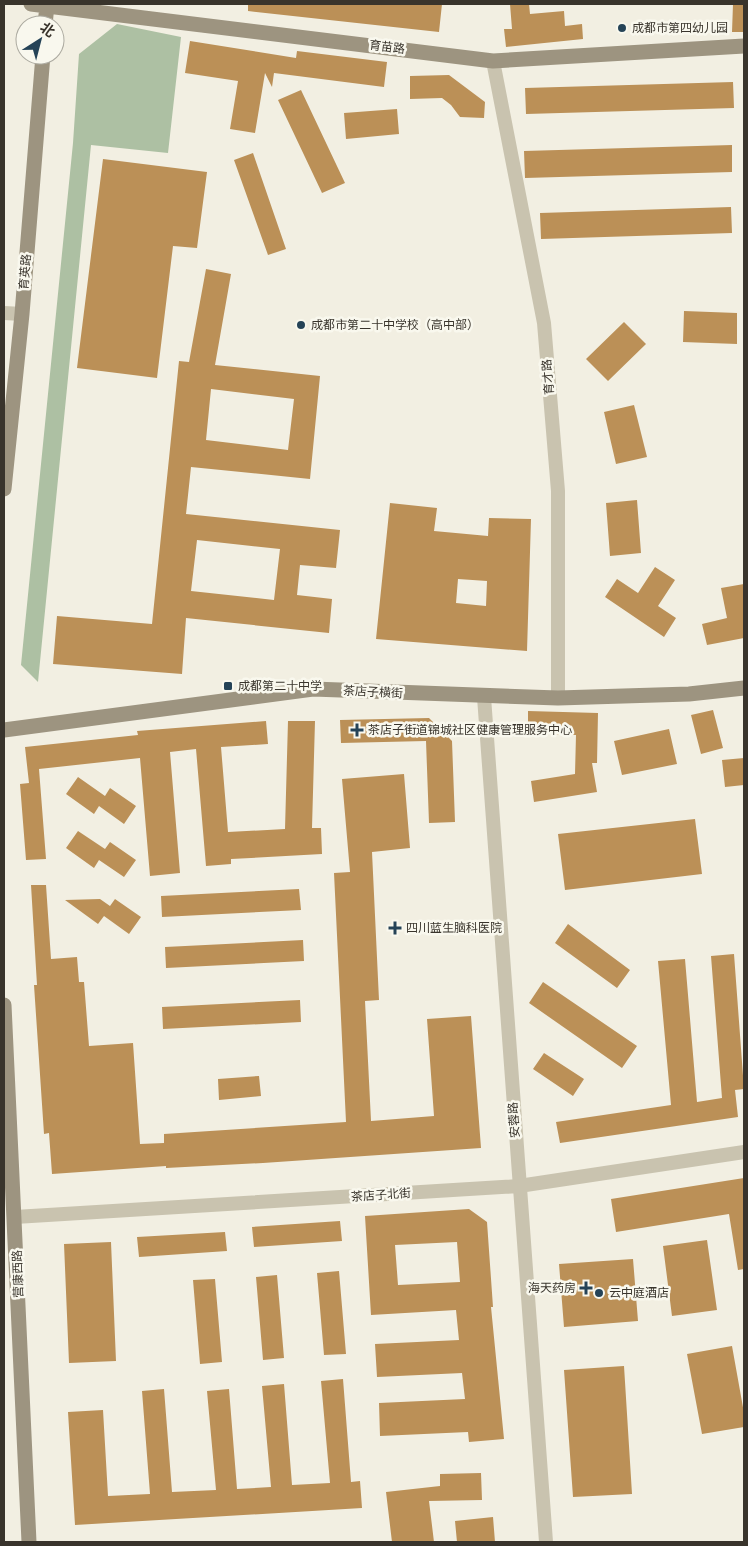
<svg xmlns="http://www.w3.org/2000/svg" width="748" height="1546" font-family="'Work Sans','Noto Sans SC',sans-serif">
<rect width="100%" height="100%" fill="#f2efe2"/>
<path fill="#adc0a3" d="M 117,24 L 181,37 L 168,153 L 91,145 L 38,682 L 21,665 L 73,143 L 79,54 Z"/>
<path fill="#bb9057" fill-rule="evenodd" d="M 248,4 L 442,4 L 439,32 L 248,11 Z
M 510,4 L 529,4 L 530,14 L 564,11 L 565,26 L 582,24 L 583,39 L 506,47 L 504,29 L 512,29 Z
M 733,4 L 744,4 L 744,32 L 732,32 Z
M 190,41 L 296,58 L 297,51 L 387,62 L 384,87 L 274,73 L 272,87 L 265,73 L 255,133 L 230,129 L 238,81 L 185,73 Z
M 449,75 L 485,102 L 484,118 L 460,117 L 451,105 L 442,98 L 410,99 L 410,76 Z
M 733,82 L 734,108 L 526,114 L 525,88 Z
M 301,90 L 345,183 L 322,193 L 278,100 Z
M 397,109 L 399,134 L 346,139 L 344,113 Z
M 732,145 L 732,172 L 525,178 L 524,151 Z
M 253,153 L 286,249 L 268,255 L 234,160 Z
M 103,159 L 207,172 L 197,248 L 173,246 L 157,378 L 77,368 Z
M 731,207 L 732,233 L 541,239 L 540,213 Z
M 206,269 L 231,274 L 215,365 L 320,376 L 310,479 L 191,467 L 186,514 L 340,530 L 336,568 L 300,565 L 297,595 L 332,599 L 329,633 L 186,618 L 182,674 L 53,664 L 57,616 L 152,624 L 179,361 L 189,362 ZM 211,389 L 294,399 L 288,450 L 206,440 ZM 197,540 L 280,549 L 274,600 L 191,591 Z
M 684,311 L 737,313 L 737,344 L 683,342 Z
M 624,322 L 646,344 L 608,381 L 586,359 Z
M 634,405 L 647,457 L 616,464 L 604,412 Z
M 637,500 L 641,553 L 610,556 L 606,503 Z
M 390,503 L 437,508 L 434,531 L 488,536 L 489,518 L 531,519 L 527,651 L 376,639 ZM 458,579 L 487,581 L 486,606 L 456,603 Z
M 655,567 L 675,580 L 658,606 L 676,618 L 664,637 L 605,597 L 617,579 L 638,593 Z
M 744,584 L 744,638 L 707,645 L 702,624 L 727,618 L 721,588 Z
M 713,710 L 723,748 L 701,754 L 691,715 Z
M 528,711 L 598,713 L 597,763 L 592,763 L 597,792 L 534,802 L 531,781 L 575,774 L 576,735 L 528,733 Z
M 429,718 L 452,741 L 455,822 L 429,823 L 426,741 L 341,743 L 340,720 Z
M 266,721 L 268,744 L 221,747 L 228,832 L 285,829 L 288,721 L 315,721 L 312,828 L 321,828 L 322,854 L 231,859 L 231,864 L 206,866 L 196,749 L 170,752 L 180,873 L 150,876 L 140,758 L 39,769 L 46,859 L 26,860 L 20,784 L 29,783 L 25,747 L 138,735 L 137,731 Z
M 669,729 L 677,764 L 622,775 L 614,741 Z
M 744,758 L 744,785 L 725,787 L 722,760 Z
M 404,774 L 410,848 L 372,852 L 379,1000 L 365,1001 L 371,1121 L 434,1116 L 427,1019 L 471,1016 L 481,1148 L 263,1163 L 166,1168 L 166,1166 L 52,1174 L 49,1133 L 44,1134 L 34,985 L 37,985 L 31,885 L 46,885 L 51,959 L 77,957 L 79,982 L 84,982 L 89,1046 L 133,1043 L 140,1144 L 164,1143 L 164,1134 L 346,1122 L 334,873 L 350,872 L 342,779 Z
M 78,777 L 105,796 L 110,788 L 136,806 L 124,824 L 99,806 L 94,814 L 66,794 Z
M 695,819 L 702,874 L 565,890 L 558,834 Z
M 78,831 L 105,849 L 110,842 L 136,860 L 124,877 L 99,860 L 94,868 L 66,848 Z
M 299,889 L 301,910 L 162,917 L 161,896 Z
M 100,899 L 110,906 L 115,899 L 141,917 L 129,934 L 104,916 L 98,924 L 65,900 Z
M 568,924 L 630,970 L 617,988 L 555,943 Z
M 303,940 L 304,961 L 166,968 L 165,947 Z
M 734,954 L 744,1089 L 735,1090 L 738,1117 L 560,1143 L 556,1122 L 671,1105 L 658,961 L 685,959 L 697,1102 L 722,1098 L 711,956 Z
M 543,982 L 637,1046 L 622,1068 L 529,1003 Z
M 300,1000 L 301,1022 L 163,1029 L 162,1007 Z
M 544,1053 L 584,1079 L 573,1096 L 533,1069 Z
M 259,1076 L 261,1096 L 219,1100 L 218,1079 Z
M 744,1178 L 744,1269 L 738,1270 L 729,1214 L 616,1232 L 611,1199 Z
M 469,1209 L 487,1222 L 493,1307 L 491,1307 L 504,1439 L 469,1442 L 468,1432 L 380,1436 L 379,1403 L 465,1399 L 462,1373 L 377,1377 L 375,1344 L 459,1340 L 456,1310 L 371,1315 L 365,1216 ZM 457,1242 L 460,1282 L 398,1285 L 395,1245 Z
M 340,1221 L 342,1241 L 254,1247 L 252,1227 Z
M 225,1232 L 227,1251 L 139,1257 L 137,1237 Z
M 707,1240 L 717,1310 L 672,1316 L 663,1246 Z
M 111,1242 L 116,1361 L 69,1363 L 64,1244 Z
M 633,1259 L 638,1321 L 564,1327 L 559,1264 Z
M 339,1271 L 346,1354 L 324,1355 L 317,1273 Z
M 277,1275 L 284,1358 L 263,1360 L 256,1277 Z
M 215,1279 L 222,1362 L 200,1364 L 193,1280 Z
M 732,1346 L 744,1413 L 744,1427 L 702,1434 L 687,1354 Z
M 624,1366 L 632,1494 L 573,1497 L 564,1370 Z
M 343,1379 L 351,1482 L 360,1481 L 362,1508 L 75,1525 L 68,1412 L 103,1410 L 108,1496 L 150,1494 L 142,1391 L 164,1389 L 172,1492 L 216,1490 L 207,1391 L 229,1389 L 237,1489 L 271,1487 L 262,1386 L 284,1384 L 292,1485 L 330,1483 L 321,1381 Z
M 481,1473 L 482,1500 L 429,1501 L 434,1542 L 392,1542 L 386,1492 L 440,1486 L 440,1474 Z
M 493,1517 L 495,1542 L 457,1542 L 455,1521 Z"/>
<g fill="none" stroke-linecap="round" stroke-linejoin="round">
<path stroke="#c9c3af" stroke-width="14" d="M 493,61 L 544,323 L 558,491 L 558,698
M 4,313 L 22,314
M 484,697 L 546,1542
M 15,1217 L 519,1186 L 744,1152"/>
<path stroke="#9d9480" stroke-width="15" d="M 31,4 L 493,61 L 744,46
M 45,25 L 47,5
M 4,489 L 22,314 L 43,55
M 4,730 L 313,689 L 558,698 L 689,694 L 744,688
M 4,1005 L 29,1542"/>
</g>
<g fill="#254357" stroke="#f9f8ee" stroke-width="2">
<circle cx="622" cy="28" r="5"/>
<circle cx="301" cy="325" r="5"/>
<rect x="223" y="681" width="10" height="10" rx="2.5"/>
<path d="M354.5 722.5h5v5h5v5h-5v5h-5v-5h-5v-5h5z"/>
<path d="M392.5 920.5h5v5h5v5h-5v5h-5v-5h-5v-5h5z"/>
<path d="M583.5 1280.5h5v5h5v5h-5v5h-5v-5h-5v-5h5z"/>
<circle cx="599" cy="1293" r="5"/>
</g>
<g text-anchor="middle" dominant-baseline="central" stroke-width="5" stroke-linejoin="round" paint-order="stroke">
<g font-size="12" fill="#39342c" stroke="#f9f8ee" text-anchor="start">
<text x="632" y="28">成都市第四幼儿园</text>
<text x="311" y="325">成都市第二十中学校（高中部）</text>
<text x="238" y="686">成都第二十中学</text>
<text x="368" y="730">茶店子街道锦城社区健康管理服务中心</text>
<text x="406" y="928">四川蓝生脑科医院</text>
<text x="576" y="1288" text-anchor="end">海天药房</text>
<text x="609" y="1293">云中庭酒店</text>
</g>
<g font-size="12" fill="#39342c" stroke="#f9f8ee">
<text transform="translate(387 47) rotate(7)">育苗路</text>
<text transform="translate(25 272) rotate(-85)">育英路</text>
<text transform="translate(548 377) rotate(-95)">育才路</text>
<text transform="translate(373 692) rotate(3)">茶店子横街</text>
<text transform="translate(514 1120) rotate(-94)">安蓉路</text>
<text transform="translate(381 1195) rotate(-4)">茶店子北街</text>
<text transform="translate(18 1274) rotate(-92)">营康西路</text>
</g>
</g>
<rect width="748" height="1546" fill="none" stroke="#39342c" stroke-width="10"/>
<g transform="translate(40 40) rotate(36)"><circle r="24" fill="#f9f8ee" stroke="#acaaa0"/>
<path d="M0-4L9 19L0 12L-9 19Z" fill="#254357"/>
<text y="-8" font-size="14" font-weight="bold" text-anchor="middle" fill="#39342c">北</text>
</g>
</svg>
